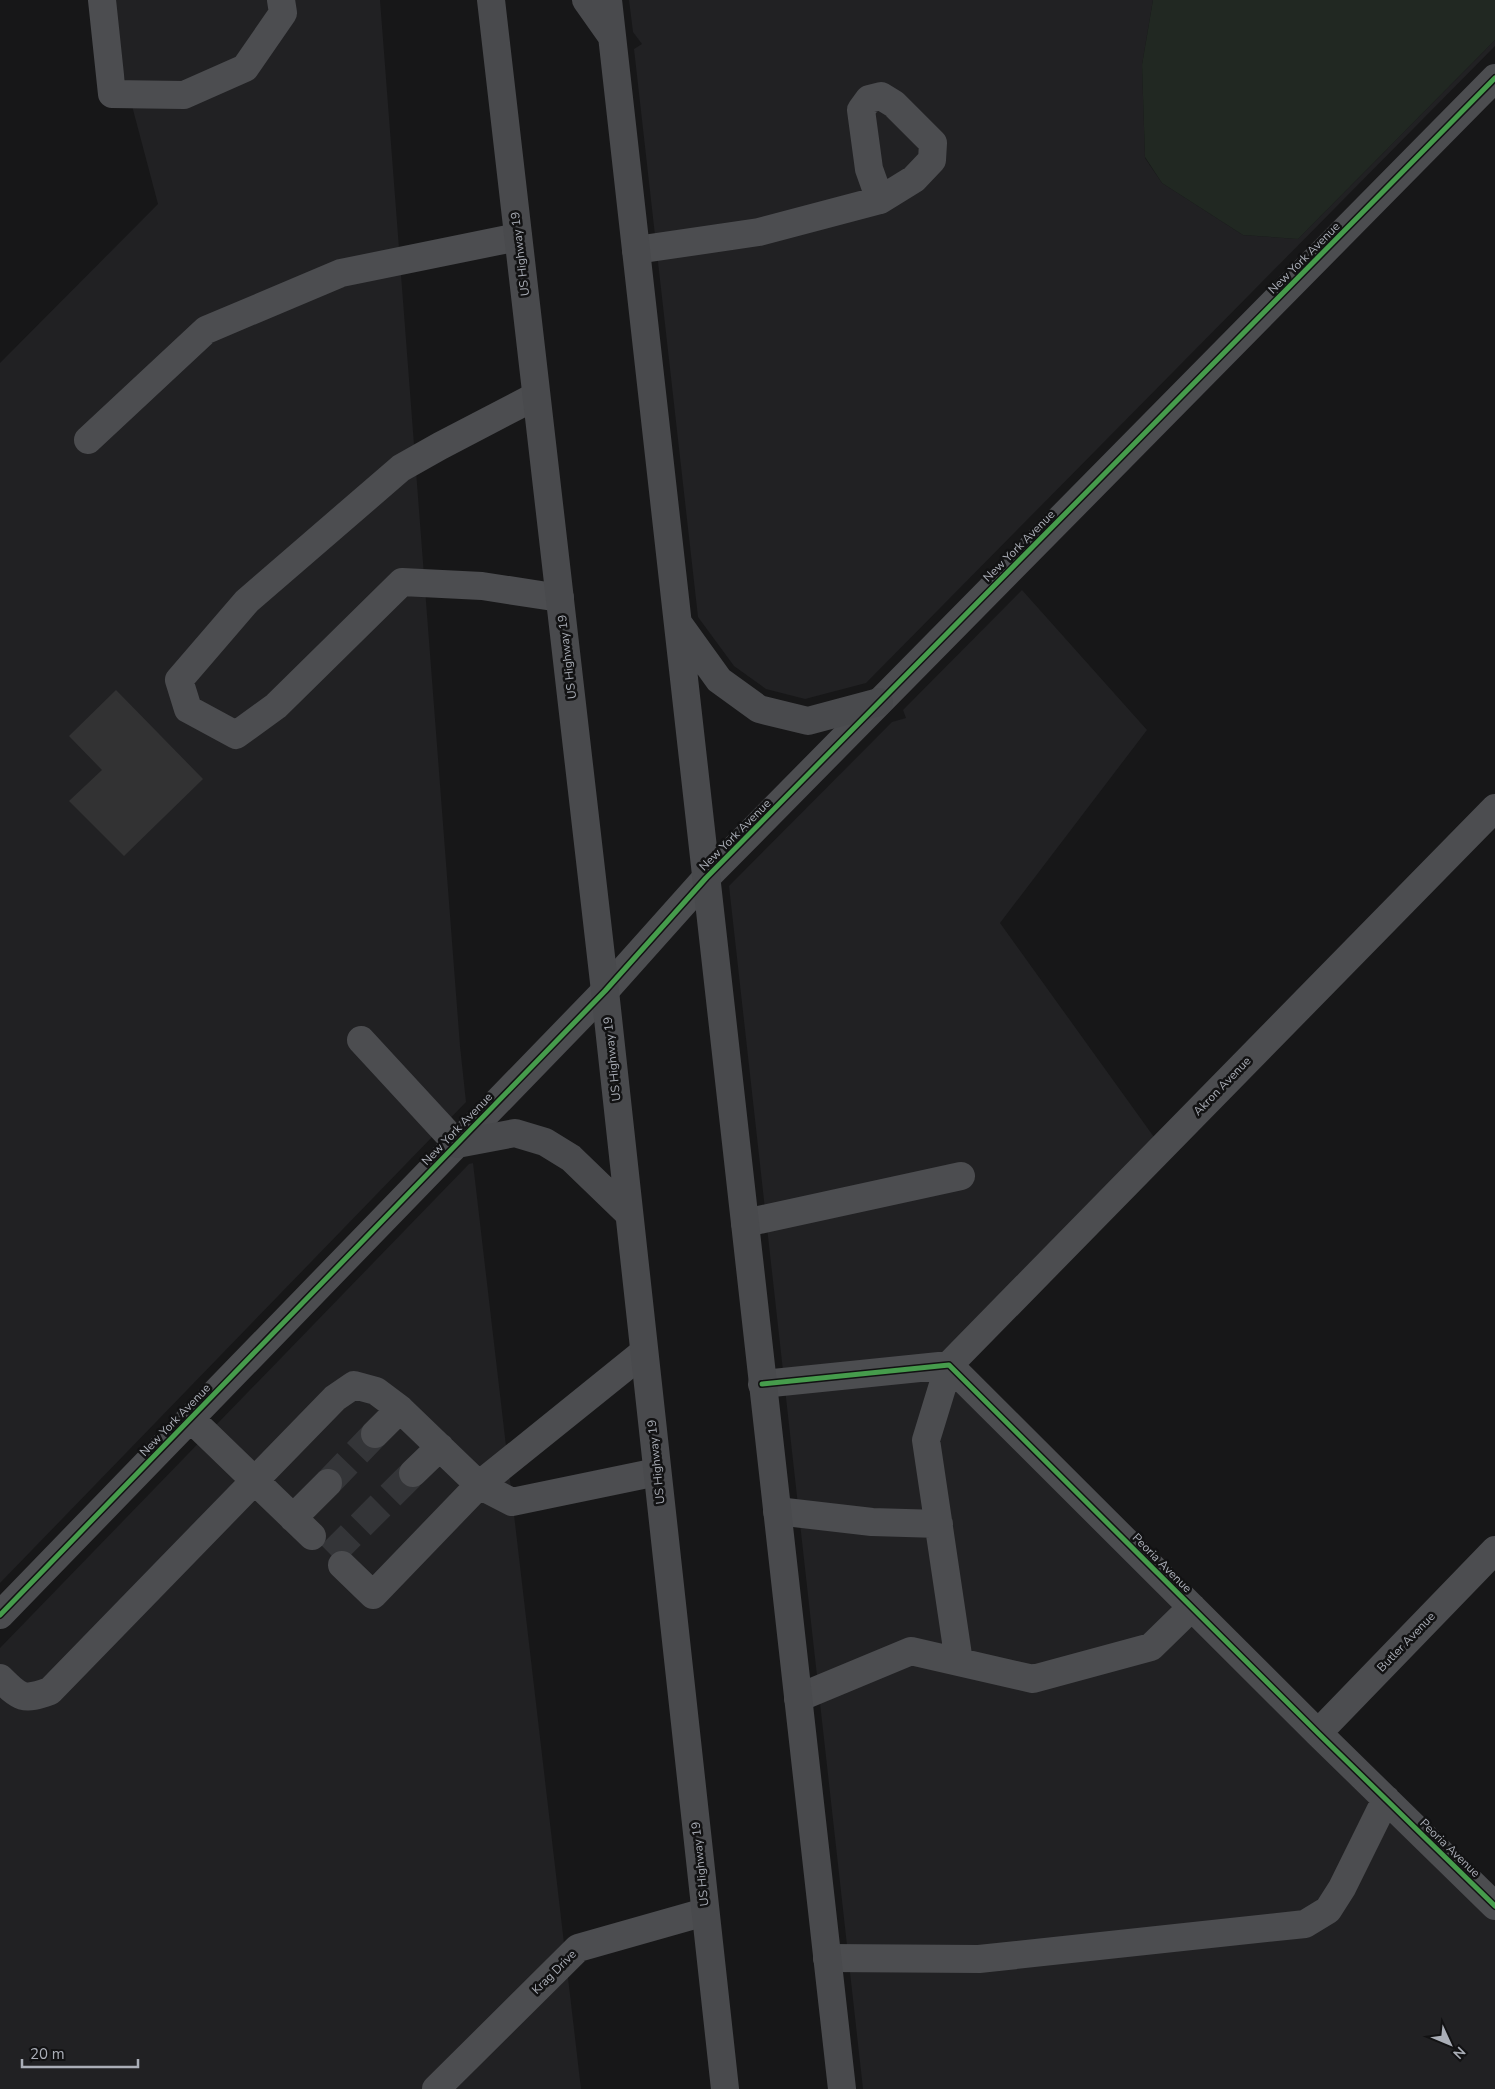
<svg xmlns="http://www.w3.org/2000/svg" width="1495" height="2089" font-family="'Nunito Sans',sans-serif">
<rect width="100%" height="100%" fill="#171718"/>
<path fill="#212123" d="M 104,0 L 380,0 L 460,1046 L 466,1102 L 0,1583 L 0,363 L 158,204 Z
M 629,0 L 1153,0 L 1142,65 L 1145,158 L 1162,183 L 1243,235 L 1298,239 L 1495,40 L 1495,46 L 866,683 L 805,699 L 766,689 L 734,666 L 698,617 L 634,49 L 642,44 L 633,32 Z
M 1022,590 L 1147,730 L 1000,923 L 1159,1144 L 929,1365 L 1495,1915 L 1495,2089 L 863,2089 L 729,886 L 892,722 L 906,718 L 903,710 Z
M 473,1163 L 581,2089 L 0,2089 L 0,1648 L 469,1164 Z"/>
<path fill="#212822" d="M 1153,0 L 1495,0 L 1495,40 L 1298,239 L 1243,235 L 1162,183 L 1145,157 L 1142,65 Z"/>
<path fill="#323233" d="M 116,690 L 203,779 L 124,856 L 69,801 L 102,770 L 69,736 Z"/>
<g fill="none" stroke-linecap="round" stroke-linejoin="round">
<path stroke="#343538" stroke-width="28" stroke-dasharray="28 14" stroke-linecap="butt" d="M 328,1483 L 375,1434
M 331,1555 L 413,1473"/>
<path stroke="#4c4d50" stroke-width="28" d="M 102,0 L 112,94 L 184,95 L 245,68 L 283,13 L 281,0
M 636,250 L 759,232 L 880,200 L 914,179 L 932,160 L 933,143 L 894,104 L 881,96 L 869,99 L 861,110 L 869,169 L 880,200
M 536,396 L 440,446 L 401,468 L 247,601 L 179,680 L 188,709 L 236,735 L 276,706 L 402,582 L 482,586 L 560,598
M 88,440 L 206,330 L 341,273 L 518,237
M 361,1040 L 457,1144
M 745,1223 L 961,1176
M 762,1384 L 949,1365 L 1318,1733 L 1495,1906
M 191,1419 L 312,1536
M 375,1434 L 400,1409
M 413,1473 L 440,1447
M 777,1511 L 872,1522 L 939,1524
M 293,1518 L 328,1483
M 342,1565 L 373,1595 L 479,1485 L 644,1352
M 0,1615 L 605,991 L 706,878 L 1495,78
M 959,1662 L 926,1440 L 949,1365 L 1495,808
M 0,1678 C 20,1698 23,1701 50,1691 L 335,1398 L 354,1385 L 376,1391 L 400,1409 L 479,1485 L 512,1502 L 657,1472
M 798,1698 L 911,1651 L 1033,1679 L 1151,1647 L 1192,1607
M 1318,1733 L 1495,1550
M 827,1958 L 979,1959 L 1305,1924 L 1328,1910 L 1342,1888 L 1386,1799
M 436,2089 L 578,1948 L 705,1912"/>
<path stroke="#494a4d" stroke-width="28" d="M 491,0 L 605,991 L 725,2089
M 586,0 L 610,34
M 608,0 L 842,2089
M 678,623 L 719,680 L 759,709 L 808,721 L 879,702
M 457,1144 L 515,1133 L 545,1142 L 571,1158 L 629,1214"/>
<defs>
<path id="cycleway" d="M 762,1384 L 949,1365 L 1318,1733 L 1495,1906
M 0,1615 L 605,991 L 706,878 L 1495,78"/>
</defs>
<use href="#cycleway" stroke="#121213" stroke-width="8"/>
<use href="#cycleway" stroke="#469c4c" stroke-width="5"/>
</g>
<g text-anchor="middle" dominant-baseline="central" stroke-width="5" stroke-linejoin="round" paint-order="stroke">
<g font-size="12" fill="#aaaeb7" stroke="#121213">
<text transform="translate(520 254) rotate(-97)">US Highway 19</text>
<text transform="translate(1304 258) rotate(-45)">New York Avenue</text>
<text transform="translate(1019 546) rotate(-45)">New York Avenue</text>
<text transform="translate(567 657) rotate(-97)">US Highway 19</text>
<text transform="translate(735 835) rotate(-45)">New York Avenue</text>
<text transform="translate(612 1059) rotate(-96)">US Highway 19</text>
<text transform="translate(1222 1086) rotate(-46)">Akron Avenue</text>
<text transform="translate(457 1129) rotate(-46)">New York Avenue</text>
<text transform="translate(175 1420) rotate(-46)">New York Avenue</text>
<text transform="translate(656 1462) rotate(-96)">US Highway 19</text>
<text transform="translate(1162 1563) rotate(45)">Peoria Avenue</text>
<text transform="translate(1406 1642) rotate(-46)">Butler Avenue</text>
<text transform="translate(1450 1848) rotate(44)">Peoria Avenue</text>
<text transform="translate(700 1864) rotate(-96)">US Highway 19</text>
<text transform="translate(554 1972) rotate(-45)">Krag Drive</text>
</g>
</g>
<g transform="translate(1450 2044) rotate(134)" stroke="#121213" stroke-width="4" paint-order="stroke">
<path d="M0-4L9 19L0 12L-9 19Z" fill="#aaaeb7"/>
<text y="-8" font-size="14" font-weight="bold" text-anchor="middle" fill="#aaaeb7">N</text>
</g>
<path d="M22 2059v8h116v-8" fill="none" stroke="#aaaeb7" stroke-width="2.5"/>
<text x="30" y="2059" font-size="15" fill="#aaaeb7" stroke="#121213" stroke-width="4" paint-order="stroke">20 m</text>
</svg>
